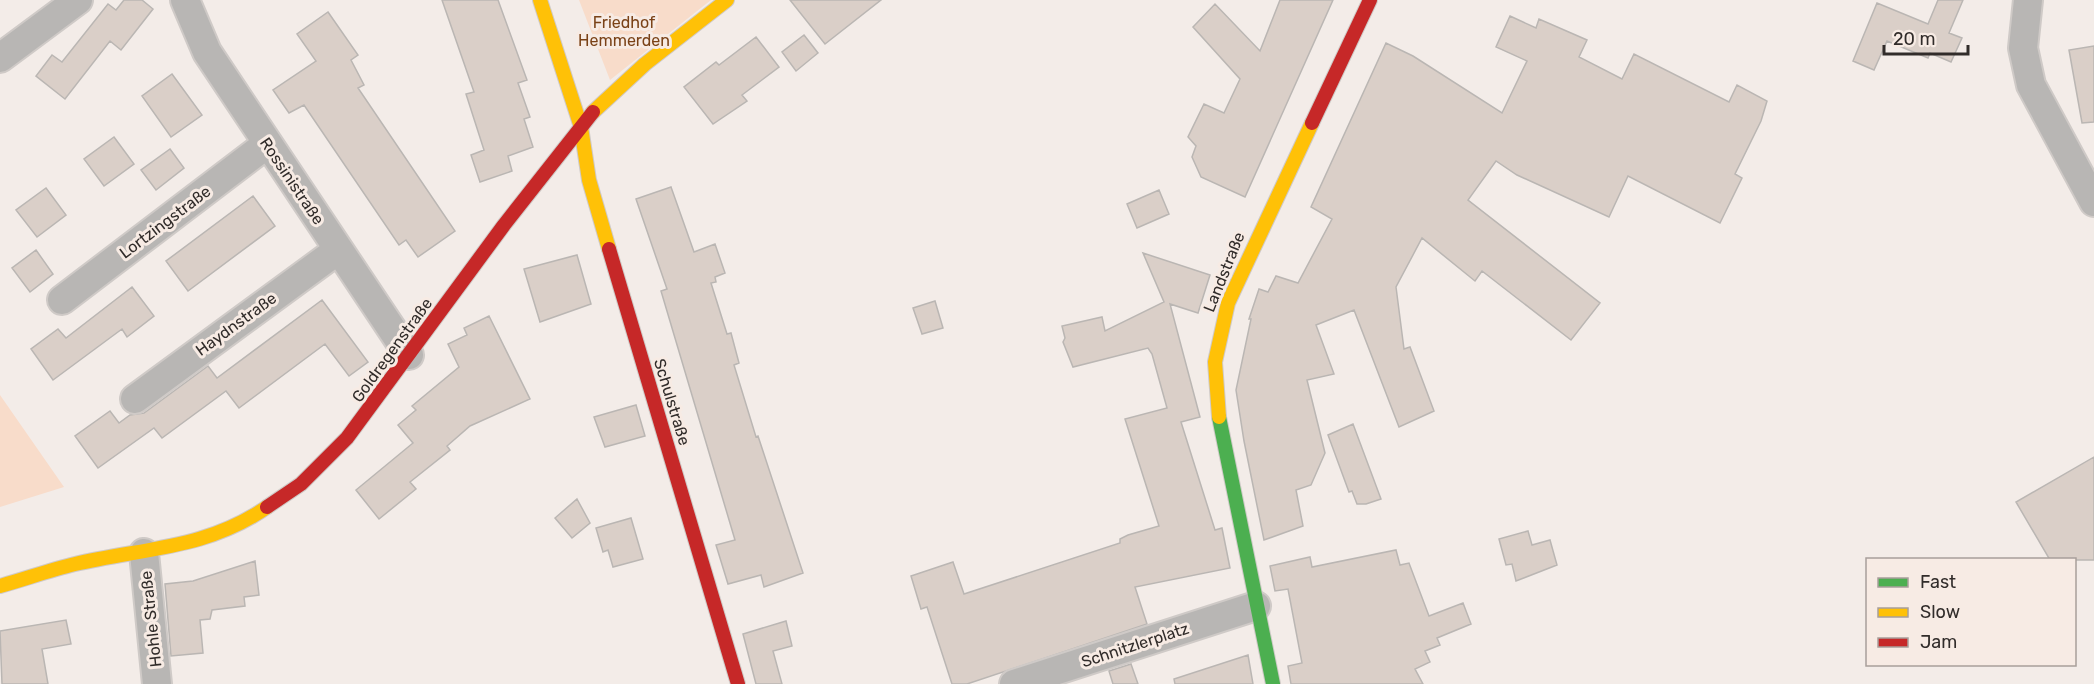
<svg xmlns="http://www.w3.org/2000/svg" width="2094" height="684" font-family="Rubik,sans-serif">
<rect width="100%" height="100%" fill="#f3ece8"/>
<path fill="#f8dcca" d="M 579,0 L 711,0 L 610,80 Z
M 0,395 L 64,487 L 0,507 Z"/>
<path fill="#dacfc8" stroke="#bab6b3" stroke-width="1.5" d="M 124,0 L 142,0 L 153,9 L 121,50 L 110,41 L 65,99 L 36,76 L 52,55 L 62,62 L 108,4 L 116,10 Z
M 442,0 L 498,0 L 527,80 L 518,83 L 530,117 L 524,119 L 533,147 L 508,156 L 512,171 L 480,182 L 471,155 L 484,150 L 466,94 L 474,92 Z
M 790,0 L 881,0 L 825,44 Z
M 1280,0 L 1333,0 L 1245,197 L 1201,177 L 1192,157 L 1196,146 L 1188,137 L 1204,104 L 1224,113 L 1240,79 L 1193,27 L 1215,4 L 1260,51 Z
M 1938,0 L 1963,0 L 1949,33 L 1962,38 L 1951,62 L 1930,53 L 1928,58 L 1887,41 L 1874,70 L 1853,61 L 1877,3 L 1928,24 Z
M 328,12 L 358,55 L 351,60 L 364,85 L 358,88 L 455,231 L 418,257 L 406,240 L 399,245 L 304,105 L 289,113 L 273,90 L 316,61 L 297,34 Z
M 1510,16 L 1536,28 L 1539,19 L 1587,40 L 1579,57 L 1622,79 L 1634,54 L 1729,102 L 1737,85 L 1767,101 L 1761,121 L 1735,174 L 1742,178 L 1720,223 L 1628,176 L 1609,217 L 1517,175 L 1496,161 L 1468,200 L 1600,303 L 1571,340 L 1482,271 L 1475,281 L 1422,238 L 1396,287 L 1404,349 L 1410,347 L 1434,411 L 1399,427 L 1354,310 L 1316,325 L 1334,374 L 1307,380 L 1325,453 L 1311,485 L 1296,490 L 1303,526 L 1264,540 L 1244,441 L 1236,390 L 1251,319 L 1249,319 L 1259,289 L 1268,292 L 1276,276 L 1298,283 L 1332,219 L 1311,207 L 1386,43 L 1413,56 L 1502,113 L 1527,61 L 1496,47 Z
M 804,35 L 818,53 L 796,71 L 782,52 Z
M 756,37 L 779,67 L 742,95 L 747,101 L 713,124 L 684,87 L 716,62 L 719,65 Z
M 2094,46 L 2094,122 L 2082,123 L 2069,50 Z
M 172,74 L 202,115 L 171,137 L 142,96 Z
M 114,137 L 134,164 L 104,186 L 84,159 Z
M 170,149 L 184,168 L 156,190 L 141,170 Z
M 671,187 L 694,252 L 715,244 L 725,273 L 715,277 L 716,282 L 711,283 L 727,334 L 731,333 L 739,363 L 734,365 L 756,437 L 758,436 L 803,573 L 764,587 L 761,575 L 728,584 L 716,545 L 735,540 L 661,291 L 667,289 L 636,199 Z
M 46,188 L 66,215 L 37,237 L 16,210 Z
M 1159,190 L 1169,214 L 1137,228 L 1127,204 Z
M 253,196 L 275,226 L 188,291 L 166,261 Z
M 36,250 L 53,274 L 30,292 L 12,268 Z
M 1143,253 L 1210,275 L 1198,313 L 1170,304 L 1200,417 L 1181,422 L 1215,530 L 1222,528 L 1230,568 L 1135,587 L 1147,624 L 967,684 L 952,684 L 927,607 L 921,609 L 911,576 L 953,562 L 964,594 L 1120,543 L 1120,539 L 1128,535 L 1159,526 L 1125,419 L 1167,408 L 1152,354 L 1148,348 L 1073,367 L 1063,342 L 1065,338 L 1062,326 L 1102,317 L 1105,331 L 1164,302 Z
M 577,255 L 591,304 L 540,322 L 524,269 Z
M 132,287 L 154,316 L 127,337 L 122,329 L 53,380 L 31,349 L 58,329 L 66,338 Z
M 322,300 L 368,362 L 349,376 L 325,344 L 239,408 L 226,391 L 162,438 L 154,428 L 98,468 L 75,436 L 110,411 L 119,423 L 130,415 L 144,413 L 208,366 L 217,378 Z
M 935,301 L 943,328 L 922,334 L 913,308 Z
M 489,316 L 530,399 L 470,426 L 447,446 L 450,450 L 410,482 L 416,489 L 379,519 L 356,490 L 413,443 L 398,425 L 416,410 L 412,406 L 459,367 L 448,344 L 467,335 L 464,328 Z
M 636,405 L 645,436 L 605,447 L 594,417 Z
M 1353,424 L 1381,499 L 1366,504 L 1357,504 L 1352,491 L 1349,492 L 1328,435 Z
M 2094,457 L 2094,560 L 2050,560 L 2016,502 Z
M 577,499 L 590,523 L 572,538 L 555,518 Z
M 631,518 L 643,559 L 613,567 L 608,550 L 603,552 L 596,528 Z
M 1528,531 L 1532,545 L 1550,540 L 1557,565 L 1516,581 L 1512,564 L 1506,565 L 1499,539 Z
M 1396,550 L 1400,565 L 1409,563 L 1429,616 L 1463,603 L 1471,624 L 1437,638 L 1440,645 L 1425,651 L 1430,662 L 1415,669 L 1423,684 L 1291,684 L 1288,666 L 1302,663 L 1288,589 L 1275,591 L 1270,566 L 1310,557 L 1312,567 Z
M 255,561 L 259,595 L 244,597 L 245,606 L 212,610 L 210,619 L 200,620 L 203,653 L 171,656 L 165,584 L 193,581 Z
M 66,620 L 71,644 L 42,649 L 48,684 L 2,684 L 0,631 Z
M 786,621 L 792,646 L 773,651 L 782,684 L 756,684 L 743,634 Z
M 1248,655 L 1253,684 L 1175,684 L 1174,679 Z
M 1131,664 L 1138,684 L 1113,684 L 1109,671 Z"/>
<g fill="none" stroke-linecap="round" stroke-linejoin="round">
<defs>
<path id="street" d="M 185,0 L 207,52 L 409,355
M 2028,0 L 2023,48 L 2031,85 L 2094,202
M 0,58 L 78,0
M 62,300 L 267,144
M 135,399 L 338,250
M 144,553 L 157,684
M 1014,684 L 1256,606"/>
<path id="fast" d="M 1219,417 L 1273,684"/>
<path id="slow" d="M 540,0 L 581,127 L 589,180 L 609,249
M 593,112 L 645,64 L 727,0
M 1219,417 L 1215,362 L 1228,303 L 1312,123
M 0,586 C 25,579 50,570 75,564 C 143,548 207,549 267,507"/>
<path id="jam" d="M 1312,123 L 1370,0
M 609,249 L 738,684
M 267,507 L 301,484 L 347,438 L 504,225 L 593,112"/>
</defs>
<use href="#street" stroke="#cfcac7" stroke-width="32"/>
<use href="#fast" stroke="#cfcac7" stroke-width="16"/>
<use href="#slow" stroke="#cfcac7" stroke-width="16"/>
<use href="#jam" stroke="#cfcac7" stroke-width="16"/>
<use href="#street" stroke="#b8b6b4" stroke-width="28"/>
<use href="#fast" stroke="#4caf50" stroke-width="14"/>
<use href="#slow" stroke="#ffc107" stroke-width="14"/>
<use href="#jam" stroke="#c62828" stroke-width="14"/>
</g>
<g text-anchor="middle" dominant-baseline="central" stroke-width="6" stroke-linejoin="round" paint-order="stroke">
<g font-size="16" fill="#7a4217" stroke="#f7ebe4">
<text x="624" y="22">Friedhof<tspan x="624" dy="18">Hemmerden</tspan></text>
</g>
<g font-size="16" fill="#312c2a" stroke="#f7ebe4">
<text transform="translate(292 181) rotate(56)">Rossinistraße</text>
<text transform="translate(165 222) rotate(-37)">Lortzingstraße</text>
<text transform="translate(1224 272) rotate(-68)">Landstraße</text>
<text transform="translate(236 324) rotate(-36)">Haydnstraße</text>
<text transform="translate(392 350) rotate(-54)">Goldregenstraße</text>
<text transform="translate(672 402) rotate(73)">Schulstraße</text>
<text transform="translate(151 619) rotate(-96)">Hohle Straße</text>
<text transform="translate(1135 645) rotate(-18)">Schnitzlerplatz</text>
</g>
</g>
<rect x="1866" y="558" width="210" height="108" fill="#f7ebe4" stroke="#a89f9a" stroke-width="1.5"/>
<rect x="1878" y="578" width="30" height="9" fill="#4caf50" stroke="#a89f9a" stroke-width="1.5"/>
<text x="1920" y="588" font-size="18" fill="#312c2a">Fast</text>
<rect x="1878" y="608" width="30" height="9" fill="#ffc107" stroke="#a89f9a" stroke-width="1.5"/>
<text x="1920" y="618" font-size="18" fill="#312c2a">Slow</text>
<rect x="1878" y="638" width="30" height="9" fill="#c62828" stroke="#a89f9a" stroke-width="1.5"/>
<text x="1920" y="648" font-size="18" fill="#312c2a">Jam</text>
<path d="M1884 45v9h84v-9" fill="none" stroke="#312c2a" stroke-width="3"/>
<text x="1893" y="45" font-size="18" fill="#312c2a" stroke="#f7ebe4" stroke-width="4.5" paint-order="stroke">20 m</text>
</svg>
